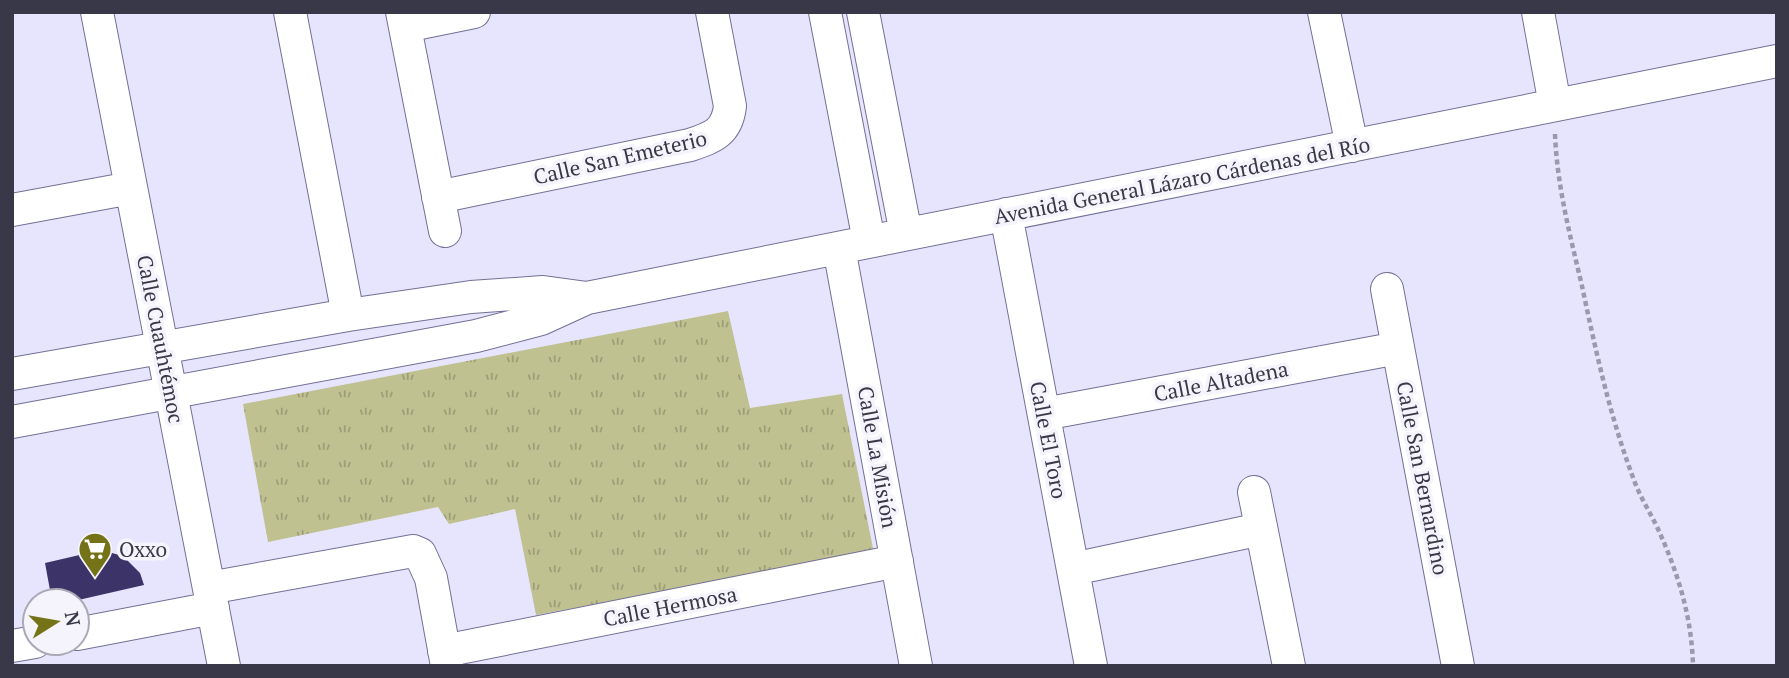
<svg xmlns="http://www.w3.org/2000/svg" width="1789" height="678" font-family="'PT Serif',serif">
<defs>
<pattern id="grass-tufts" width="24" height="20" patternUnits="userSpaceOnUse" patternTransform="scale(1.75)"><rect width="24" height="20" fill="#c0c190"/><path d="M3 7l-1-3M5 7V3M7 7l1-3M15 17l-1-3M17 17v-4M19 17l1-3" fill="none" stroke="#9d9e78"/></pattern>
</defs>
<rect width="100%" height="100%" fill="#e7e5fe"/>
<path fill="url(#grass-tufts)" d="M 728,311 L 750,408 L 842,394 L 874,553 L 536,615 L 515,509 L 449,524 L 438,507 L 268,542 L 243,404 Z"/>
<path fill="#3c3368" d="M 101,550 L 123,556 L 140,573 L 144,585 L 74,601 L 52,601 L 45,563 Z"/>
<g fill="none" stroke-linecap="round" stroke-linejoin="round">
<defs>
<path id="minor" d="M 97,12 L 224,666
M 290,12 L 348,315
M 402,12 L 445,231
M 825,12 L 869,241
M 863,12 L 906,234
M 1324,12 L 1352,146
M 1538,12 L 1555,105
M 405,26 L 474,12
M 438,197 L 690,145 C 714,137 727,132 730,106 L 712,12
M 12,210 L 131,188
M 1006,214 L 1091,666
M 839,248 L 916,666
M 1387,289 L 1458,666
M 12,374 L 348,315 L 471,297 L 543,292 L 587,298
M 1044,414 L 1398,348
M 12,422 L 476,336 L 541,319 L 587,298 L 1777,61
M 1254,492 L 1289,666
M 1073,569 L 1261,529
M 209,588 L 413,551 L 420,554 L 431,578 L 447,666
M 77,634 L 213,608
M 12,646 L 35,642
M 444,651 L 897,561"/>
</defs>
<use href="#minor" stroke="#737095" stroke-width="34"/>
<path stroke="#9b99ae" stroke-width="4.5" stroke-dasharray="5 3.5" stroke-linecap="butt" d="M 1555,134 C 1557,186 1570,235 1582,286 C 1596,352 1610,417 1634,480 C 1641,500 1654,518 1662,538 C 1680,579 1692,621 1693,666"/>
<use href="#minor" stroke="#fff" stroke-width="32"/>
</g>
<defs>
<symbol id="supermarket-pin" viewBox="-11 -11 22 30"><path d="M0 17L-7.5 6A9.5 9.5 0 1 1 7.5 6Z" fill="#757318" stroke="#f5f4fd"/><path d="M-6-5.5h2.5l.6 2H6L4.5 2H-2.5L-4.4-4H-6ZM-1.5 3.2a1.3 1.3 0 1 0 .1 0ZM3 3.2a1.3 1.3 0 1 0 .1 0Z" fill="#fff"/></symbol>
</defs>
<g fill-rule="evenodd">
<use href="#supermarket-pin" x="76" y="530" width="38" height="52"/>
</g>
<g text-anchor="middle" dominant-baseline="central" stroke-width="7" stroke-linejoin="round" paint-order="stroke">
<g font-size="21" fill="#393848" stroke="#f5f4fd">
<text transform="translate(620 157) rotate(-13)">Calle San Emeterio</text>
<text transform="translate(1182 180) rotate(-11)">Avenida General Lázaro Cárdenas del Río</text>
<text transform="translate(161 339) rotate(79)">Calle Cuauhtémoc</text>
<text transform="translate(1221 381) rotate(-11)">Calle Altadena</text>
<text transform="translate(1049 440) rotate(79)">Calle El Toro</text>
<text transform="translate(878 457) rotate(80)">Calle La Misión</text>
<text transform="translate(1423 478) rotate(79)">Calle San Bernardino</text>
<text transform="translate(670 606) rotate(-11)">Calle Hermosa</text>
</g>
<g font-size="21" fill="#393848" stroke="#f5f4fd" text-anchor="start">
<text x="119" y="549">Oxxo</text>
</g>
</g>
<rect width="1789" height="678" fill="none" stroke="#393848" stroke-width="28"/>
<g transform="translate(56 622) rotate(79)"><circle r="33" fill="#f5f4fd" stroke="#aaa9b5" stroke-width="2"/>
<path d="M0-5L12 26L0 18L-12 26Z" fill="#757318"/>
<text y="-10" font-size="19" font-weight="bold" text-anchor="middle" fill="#393848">N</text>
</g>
</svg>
